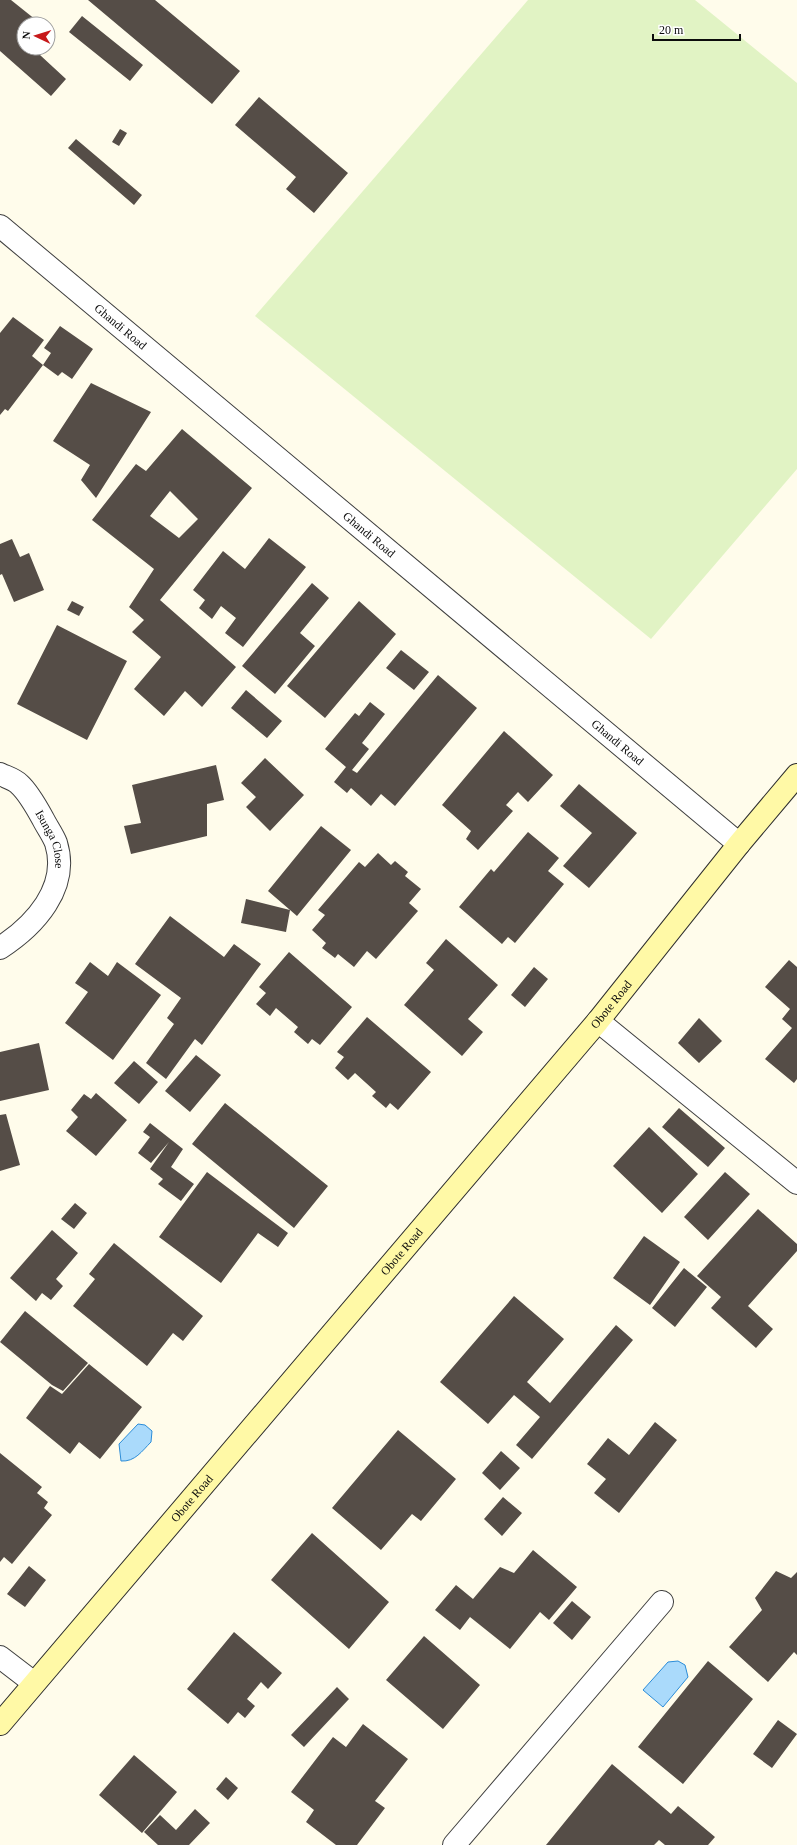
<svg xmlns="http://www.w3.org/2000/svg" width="797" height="1845" font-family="Georgia,serif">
<rect width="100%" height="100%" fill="#fffceb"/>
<path fill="#e1f3c4" d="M 528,0 L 695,0 L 797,83 L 797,469 L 651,639 L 255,316 Z"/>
<path fill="#aadafb" stroke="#2b8cd8" d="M 138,1424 L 145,1425 L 152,1431 L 151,1442 C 142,1451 135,1462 121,1461 L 119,1444 Z
M 678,1661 L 685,1665 L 688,1677 L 663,1707 L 643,1690 L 668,1662 Z"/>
<path fill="#554d47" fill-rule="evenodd" d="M 0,0 L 11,0 L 41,24 L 24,24 L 24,48 L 46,48 L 40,55 L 66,79 L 51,96 L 0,51 Z
M 88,0 L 155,0 L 240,71 L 212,104 Z
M 82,16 L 143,65 L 130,81 L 69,32 Z
M 48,30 L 55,36 L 48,45 Z
M 259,97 L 348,173 L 314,213 L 286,189 L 296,177 L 235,125 Z
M 120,129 L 127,133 L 119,146 L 112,142 Z
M 76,139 L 142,195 L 134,205 L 68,148 Z
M 13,317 L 44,340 L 32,356 L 43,365 L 8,411 L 5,409 L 0,415 L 0,333 Z
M 60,326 L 93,349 L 72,379 L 62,372 L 58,376 L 43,365 L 51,353 L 44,348 Z
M 91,383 L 151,412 L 96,498 L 81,480 L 90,465 L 53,441 Z
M 182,429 L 252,488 L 160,600 L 236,667 L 202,707 L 185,691 L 164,716 L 134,689 L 161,657 L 132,632 L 144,620 L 129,607 L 154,569 L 92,520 L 136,464 L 146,471 ZM 170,491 L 198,519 L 179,538 L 150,516 Z
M 269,538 L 306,567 L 243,647 L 225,633 L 236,618 L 221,606 L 212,619 L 199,608 L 205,600 L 193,590 L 223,551 L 245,569 Z
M 12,539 L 20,557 L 29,553 L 44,590 L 14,602 L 2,574 L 0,575 L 0,544 Z
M 312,583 L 329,598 L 300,633 L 315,646 L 275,694 L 242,666 Z
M 72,601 L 84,607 L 79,616 L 67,610 Z
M 359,601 L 396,634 L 325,718 L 287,686 Z
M 57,625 L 127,661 L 87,740 L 17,704 Z
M 401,650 L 429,672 L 414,690 L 386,668 Z
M 438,675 L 477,708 L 395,806 L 381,794 L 371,806 L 351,788 L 347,793 L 334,782 L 346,767 L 325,749 L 355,713 L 359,716 L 370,702 L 385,714 L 362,743 L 369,749 L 352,770 L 357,773 Z
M 246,690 L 282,721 L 267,738 L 231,708 Z
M 504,731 L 553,775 L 528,802 L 518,792 L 506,805 L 513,811 L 478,850 L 466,839 L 471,831 L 442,805 Z
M 265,758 L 304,795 L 270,831 L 246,807 L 256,797 L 241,783 Z
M 216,765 L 224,800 L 207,804 L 207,836 L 131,854 L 124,826 L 141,823 L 132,785 Z
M 579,784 L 637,833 L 589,888 L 563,866 L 592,833 L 560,806 Z
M 321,826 L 351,850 L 297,916 L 268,891 Z
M 528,832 L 559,858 L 548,871 L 564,884 L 515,943 L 508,937 L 502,944 L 459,907 L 491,869 L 494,872 Z
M 378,853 L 391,865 L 395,861 L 408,872 L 405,876 L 421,889 L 409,903 L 418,911 L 376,959 L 367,951 L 354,967 L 338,954 L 335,958 L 322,948 L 326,943 L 312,930 L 325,915 L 318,910 L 359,862 L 365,867 Z
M 246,899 L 290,910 L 286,932 L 241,923 Z
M 170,916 L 224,957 L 234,944 L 261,964 L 202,1045 L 195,1039 L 166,1079 L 146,1063 L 174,1024 L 167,1018 L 181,998 L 135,964 Z
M 446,939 L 498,985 L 468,1019 L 483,1032 L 462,1056 L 404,1005 L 434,970 L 426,963 Z
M 289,952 L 352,1007 L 320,1045 L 312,1039 L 308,1044 L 294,1032 L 298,1027 L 276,1008 L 270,1016 L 256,1004 L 266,993 L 259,987 Z
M 789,960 L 797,967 L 797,1079 L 794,1083 L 765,1059 L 792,1028 L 782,1019 L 790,1009 L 765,987 Z
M 90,962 L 108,976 L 117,962 L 161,995 L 113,1060 L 65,1023 L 88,992 L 75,983 Z
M 534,967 L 548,979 L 525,1007 L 511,995 Z
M 367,1017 L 431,1072 L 398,1110 L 390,1103 L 386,1108 L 372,1096 L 376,1092 L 355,1073 L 348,1080 L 335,1068 L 344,1057 L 337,1052 Z
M 699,1018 L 722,1041 L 699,1063 L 678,1043 Z
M 39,1043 L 49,1090 L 0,1101 L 0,1052 Z
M 196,1055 L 221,1075 L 190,1112 L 165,1091 Z
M 134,1061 L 158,1082 L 139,1104 L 114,1083 Z
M 96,1093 L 127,1120 L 96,1156 L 66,1131 L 78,1117 L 71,1110 L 84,1094 L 91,1099 Z
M 225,1103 L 328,1186 L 294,1228 L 192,1144 Z
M 679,1108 L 725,1148 L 708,1167 L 662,1127 Z
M 6,1114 L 20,1165 L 0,1171 L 0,1115 Z
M 150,1123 L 183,1149 L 171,1167 L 194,1184 L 181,1201 L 158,1184 L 163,1179 L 150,1169 L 169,1142 L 151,1163 L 138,1153 L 150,1137 L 143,1132 Z
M 649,1127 L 698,1174 L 662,1213 L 613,1166 Z
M 207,1172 L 288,1233 L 278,1247 L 258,1233 L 221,1283 L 159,1237 Z
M 725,1172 L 750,1194 L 708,1240 L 684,1217 Z
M 75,1203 L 87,1213 L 74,1229 L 61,1219 Z
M 758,1209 L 797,1244 L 797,1251 L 748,1306 L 773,1329 L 756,1348 L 711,1308 L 721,1297 L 697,1276 Z
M 52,1230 L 78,1253 L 56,1279 L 63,1286 L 51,1300 L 42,1293 L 36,1301 L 10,1278 Z
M 644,1236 L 680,1262 L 650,1305 L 613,1278 Z
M 114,1243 L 203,1316 L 183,1341 L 173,1333 L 147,1366 L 73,1306 L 95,1279 L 89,1274 Z
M 684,1268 L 707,1287 L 675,1327 L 652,1308 Z
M 514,1296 L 564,1339 L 527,1382 L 550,1403 L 616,1325 L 633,1340 L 532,1459 L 516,1445 L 540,1417 L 514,1395 L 488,1424 L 440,1382 Z
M 25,1311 L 88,1363 L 63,1391 L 52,1385 L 0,1342 Z
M 89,1364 L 142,1407 L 100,1459 L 79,1442 L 70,1454 L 26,1418 L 50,1386 L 62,1394 Z
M 655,1422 L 677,1440 L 619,1513 L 594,1493 L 606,1479 L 587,1464 L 608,1438 L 629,1455 Z
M 398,1430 L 456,1479 L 421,1521 L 412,1514 L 381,1550 L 332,1508 Z
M 501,1451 L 520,1468 L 500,1490 L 482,1473 Z
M 0,1453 L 42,1487 L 37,1493 L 48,1502 L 44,1508 L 52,1515 L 12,1564 L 4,1557 L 0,1562 Z
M 503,1497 L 522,1513 L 502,1536 L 484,1519 Z
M 312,1533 L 389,1602 L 349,1649 L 271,1580 Z
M 533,1550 L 577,1587 L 549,1620 L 540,1612 L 510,1649 L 470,1617 L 460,1630 L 435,1610 L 456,1585 L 473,1599 L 500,1567 L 514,1573 Z
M 29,1566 L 46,1580 L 25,1607 L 7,1594 Z
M 776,1571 L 791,1578 L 797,1572 L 797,1655 L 794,1652 L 768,1682 L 729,1647 L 762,1610 L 755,1598 Z
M 572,1601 L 591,1617 L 572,1640 L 553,1623 Z
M 234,1632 L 282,1673 L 268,1689 L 261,1682 L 247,1699 L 255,1706 L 245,1718 L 238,1712 L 228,1724 L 187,1689 Z
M 424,1636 L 480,1685 L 443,1729 L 386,1680 Z
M 708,1661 L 753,1699 L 683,1784 L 638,1747 Z
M 337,1687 L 349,1699 L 304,1747 L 291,1735 Z
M 778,1720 L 797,1734 L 772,1768 L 753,1754 Z
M 363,1724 L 408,1759 L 375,1801 L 385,1808 L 357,1845 L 336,1845 L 306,1822 L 314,1810 L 291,1792 L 333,1737 L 346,1747 Z
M 134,1755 L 177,1792 L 142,1833 L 99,1795 Z
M 612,1764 L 671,1814 L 678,1806 L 715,1837 L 708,1845 L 665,1845 L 659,1840 L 654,1845 L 546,1845 Z
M 226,1777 L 238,1788 L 228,1800 L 216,1789 Z
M 195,1809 L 210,1823 L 189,1845 L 158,1845 L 144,1832 L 160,1815 L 176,1830 Z"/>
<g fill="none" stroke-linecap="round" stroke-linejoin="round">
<defs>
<g id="street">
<path id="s1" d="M 0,226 L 739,844"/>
<path id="s2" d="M 0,774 C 6,777 14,779 19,784 C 28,792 37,808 43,819 C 47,827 53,835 56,843 C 70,888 34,926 0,948"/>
<path d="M 598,1021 L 797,1183"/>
<path d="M 0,1657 L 34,1683"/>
<path d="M 454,1845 L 662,1602"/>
</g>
<g id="secondary">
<path id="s3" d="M 0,1724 L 598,1021 L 739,844 L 797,775"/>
</g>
</defs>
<use href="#street" stroke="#3f3f3f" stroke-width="24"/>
<use href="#secondary" stroke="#2e2e2e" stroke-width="24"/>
<use href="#street" stroke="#fff" stroke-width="22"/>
<use href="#secondary" stroke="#fff9a6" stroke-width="22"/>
</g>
<g text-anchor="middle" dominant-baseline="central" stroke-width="4" stroke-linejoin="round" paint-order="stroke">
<g font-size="12" fill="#0c0c0c" stroke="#fff">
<text stroke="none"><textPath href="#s1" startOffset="157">Ghandi Road</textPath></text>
<text stroke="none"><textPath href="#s1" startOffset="481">Ghandi Road</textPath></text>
<text stroke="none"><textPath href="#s1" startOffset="805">Ghandi Road</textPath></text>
<text stroke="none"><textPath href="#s2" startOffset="86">Isunga Close</textPath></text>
<text stroke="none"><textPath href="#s3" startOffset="944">Obote Road</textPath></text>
<text stroke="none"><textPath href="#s3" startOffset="620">Obote Road</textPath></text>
<text stroke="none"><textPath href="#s3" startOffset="296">Obote Road</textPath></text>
</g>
</g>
<g transform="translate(36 36) rotate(274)"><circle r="19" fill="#ffffff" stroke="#9e9e9e"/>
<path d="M0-3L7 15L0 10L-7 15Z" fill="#c7191a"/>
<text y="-6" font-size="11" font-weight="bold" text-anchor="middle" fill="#0c0c0c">N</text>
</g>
<path d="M653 34v6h87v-6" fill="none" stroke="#0c0c0c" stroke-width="2"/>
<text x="659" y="34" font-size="12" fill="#0c0c0c" stroke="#ffffff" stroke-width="3" paint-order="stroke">20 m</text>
</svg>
